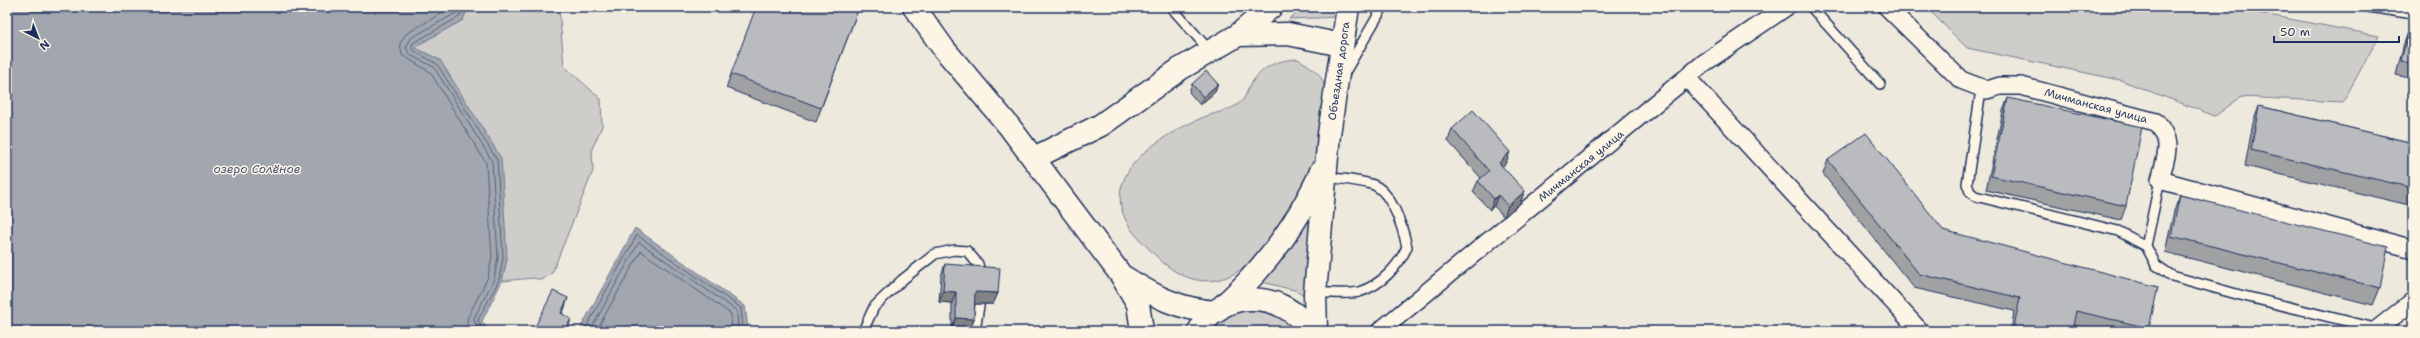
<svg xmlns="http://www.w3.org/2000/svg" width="2420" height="338" font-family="'Shantell Sans',sans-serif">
<rect width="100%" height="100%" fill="#eee9dd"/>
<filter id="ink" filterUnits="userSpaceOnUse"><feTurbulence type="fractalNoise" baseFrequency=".025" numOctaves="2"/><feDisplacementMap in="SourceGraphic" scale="8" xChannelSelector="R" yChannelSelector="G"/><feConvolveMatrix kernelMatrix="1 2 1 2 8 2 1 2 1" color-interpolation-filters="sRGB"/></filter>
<g filter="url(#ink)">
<path fill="#cfcdca" stroke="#757e94" d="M 468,7 L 559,7 L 564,66 L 601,99 L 602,126 L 592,149 L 593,171 L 552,273 L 542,280 L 533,278 L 502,281 L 507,258 L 414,47 L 463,20 Z
M 1305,7 L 1343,7 L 1341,17 L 1289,19 Z
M 1926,7 L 2226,7 L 2379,36 L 2343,102 L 2241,97 L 2215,116 L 2120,80 L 1967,48 Z
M 1298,59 C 1307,65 1317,69 1322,80 C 1328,91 1324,107 1323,119 C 1321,137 1319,157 1312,174 C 1308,184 1300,195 1295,205 C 1263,262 1212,315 1153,253 C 1146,245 1137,238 1131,229 C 1095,176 1157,138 1199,119 C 1212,113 1232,111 1242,101 C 1245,98 1247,91 1249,87 C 1261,67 1276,60 1298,59 Z
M 1312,216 L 1309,299 L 1298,291 L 1258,281 Z
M 1265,309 L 1285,317 L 1297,331 L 1213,331 C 1225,312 1244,309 1265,309 Z"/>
<path fill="#a2a7af" stroke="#6c778f" d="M 7,7 L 468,7 L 463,20 L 414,47 L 440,60 L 501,158 L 507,258 L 502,281 L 482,321 L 488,331 L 7,331 Z
M 635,228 L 745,306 L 748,328 L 746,331 L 579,331 Z"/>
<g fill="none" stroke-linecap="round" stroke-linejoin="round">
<path stroke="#515f7e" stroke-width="1" d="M 452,7 L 406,34 L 400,43 L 402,55 L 430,72 L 486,163 L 492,257 L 488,277 L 468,317 L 467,324 L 470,331
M 459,7 L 456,13 L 411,38 L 406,48 L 410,55 L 434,67 L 492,161 L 498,257 L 494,279 L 474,318 L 477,331
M 464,7 L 459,17 L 413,43 L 411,47 L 414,51 L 437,64 L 497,160 L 503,258 L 499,280 L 478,320 L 483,331
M 584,331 L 637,235 L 741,308 L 743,331
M 590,331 L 639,242 L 737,311 L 738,331
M 596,331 L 641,251 L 731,314 L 732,331"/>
<defs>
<path id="service" d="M 1171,7 L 1209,50
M 1811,7 L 1880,84
M 2369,7 L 2413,14
M 1345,72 L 1383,7
M 1981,90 L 1967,184 L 1970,192 L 1975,196 L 2118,231 L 2146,246 L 2160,180
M 2146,246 L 2156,265 L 2172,276 L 2240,295 L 2379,329
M 1315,293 C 1328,292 1346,295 1359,292 C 1381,285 1398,267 1407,247 C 1403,229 1392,190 1371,184 C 1357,180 1341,179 1326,177
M 863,331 L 874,307 L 902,280 L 935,254 L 954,250 L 967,251 L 978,264 L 981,278
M 975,331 L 981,293"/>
<path id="minor" d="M 1887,7 L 1961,80 L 1987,90 L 2000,86 L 2021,86 L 2156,122 C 2174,142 2166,156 2160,180 L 2413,249
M 1687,78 L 1920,331
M 1380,331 L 1704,63 L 1786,7
M 2375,331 L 2413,301"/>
<path id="secondary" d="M 914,7 L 944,49 L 1009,126 L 1121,275 L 1138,304 L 1142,331
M 1238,35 L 1288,34 L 1342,45
M 1034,158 L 1101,125 L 1180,69 L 1238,35 L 1271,7
M 1124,277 C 1156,297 1178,309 1216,312"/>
<path id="primary" d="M 1216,312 C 1253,280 1285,241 1308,198 C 1313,189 1318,180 1321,171
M 1199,331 C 1222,286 1285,291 1310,331
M 1316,331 L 1315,293 L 1329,134 L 1348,7"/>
</defs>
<use href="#service" stroke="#1b2f5e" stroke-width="12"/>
<use href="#minor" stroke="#1b2f5e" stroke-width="20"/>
<use href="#secondary" stroke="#1b2f5e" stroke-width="25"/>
<use href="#primary" stroke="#1b2f5e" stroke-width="25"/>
<use href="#service" stroke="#fcf5e5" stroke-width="9"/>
<use href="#minor" stroke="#fcf5e5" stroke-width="17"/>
<use href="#secondary" stroke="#fcf5e5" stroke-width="22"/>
<use href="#primary" stroke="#fcf5e5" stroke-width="22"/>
</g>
<path fill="#a0a1a3" stroke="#1b2f5e" d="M 726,7 L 737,7 L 736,10 Z
M 858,10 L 816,122 L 726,88 L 731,74 Z
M 2409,30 L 2413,31 L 2413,79 L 2396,75 L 2404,43 Z
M 1192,84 L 1218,84 L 1215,92 L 1200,105 L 1189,92 Z
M 2008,98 L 2126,206 L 2121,220 L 1986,190 L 2003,111 Z
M 2259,106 L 2413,143 L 2413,206 L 2245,166 L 2253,123 Z
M 2413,122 L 2413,134 L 2411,134 Z
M 1452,129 L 1506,163 L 1502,167 L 1520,203 L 1504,217 L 1494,206 L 1490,210 L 1473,192 L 1478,181 L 1481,178 L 1448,141 Z
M 1828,160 L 1943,230 L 2149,328 L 2148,331 L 2099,331 L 2073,325 L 2072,331 L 2011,331 L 2014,311 L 1914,288 L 1823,174 Z
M 2180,195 L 2380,288 L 2373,305 L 2165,252 L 2174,211 Z
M 945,264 L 998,293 L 993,304 L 975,304 L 974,319 L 970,330 L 952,329 L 952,303 L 939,302 L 941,276 Z"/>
<path fill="#828385" stroke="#1b2f5e" d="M 1218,84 L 1215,92 L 1200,105 L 1203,97 Z
M 1510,152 L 1506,163 L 1495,174 L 1499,163 Z
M 1525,191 L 1520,203 L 1504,217 L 1508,206 Z
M 1498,195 L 1494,206 L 1490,210 L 1494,199 Z
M 943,291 L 956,292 L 952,303 L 939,302 Z
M 975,292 L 998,293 L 993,304 L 971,304 Z
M 568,298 L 564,310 L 557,325 L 561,313 Z
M 956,318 L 974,319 L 970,330 L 952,329 Z
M 571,319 L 567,331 L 565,331 Z"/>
<path fill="#babbbe" stroke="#1b2f5e" d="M 756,7 L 850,7 L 858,10 L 821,108 L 731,74 Z
M 2409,30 L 2413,31 L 2413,64 L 2401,61 Z
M 1206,71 L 1218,84 L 1203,97 L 1192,84 Z
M 2008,98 L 2142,127 L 2126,206 L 1991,176 Z
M 2259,106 L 2413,143 L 2413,188 L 2251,150 Z
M 1473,110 L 1510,152 L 1499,163 L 1525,191 L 1508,206 L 1498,195 L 1494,199 L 1478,181 L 1489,171 L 1452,129 Z
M 1866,133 L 1943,230 L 2158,287 L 2149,328 L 2076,311 L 2072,331 L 2013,331 L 2020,298 L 1919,274 L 1828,160 Z
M 2180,195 L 2388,247 L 2380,288 L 2171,236 Z
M 945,264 L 1000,268 L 998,293 L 975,292 L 974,319 L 956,318 L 956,292 L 943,291 Z
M 553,291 L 568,298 L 561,313 L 571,319 L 565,331 L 533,331 Z
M 921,326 L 925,331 L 915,331 Z"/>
</g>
<g text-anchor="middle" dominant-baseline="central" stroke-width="3" stroke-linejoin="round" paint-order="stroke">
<g font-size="11" fill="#1b2f5e" stroke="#fcf5e5">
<text transform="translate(1339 71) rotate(-82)">Объездная дорога</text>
<text transform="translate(2096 106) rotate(15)">Мичманская улица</text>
<text transform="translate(1581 166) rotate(-39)">Мичманская улица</text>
</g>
<g font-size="12" font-style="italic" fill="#445376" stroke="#fcf5e5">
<text x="257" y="169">озеро Солёное</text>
</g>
</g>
<rect width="2420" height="338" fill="none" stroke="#fcf5e5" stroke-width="24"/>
<rect x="12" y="12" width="2396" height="314" fill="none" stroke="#1b2f5e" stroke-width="1.5" filter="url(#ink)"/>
<g transform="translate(38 38) rotate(138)" stroke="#fcf5e5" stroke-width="3" paint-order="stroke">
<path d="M0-3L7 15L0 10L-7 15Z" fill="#1b2f5e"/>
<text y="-6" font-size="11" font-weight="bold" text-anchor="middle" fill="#1b2f5e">N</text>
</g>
<path d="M2274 36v6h125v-6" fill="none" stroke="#1b2f5e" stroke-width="2"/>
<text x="2280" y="36" font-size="12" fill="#1b2f5e" stroke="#fcf5e5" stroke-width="3" paint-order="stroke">50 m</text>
</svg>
